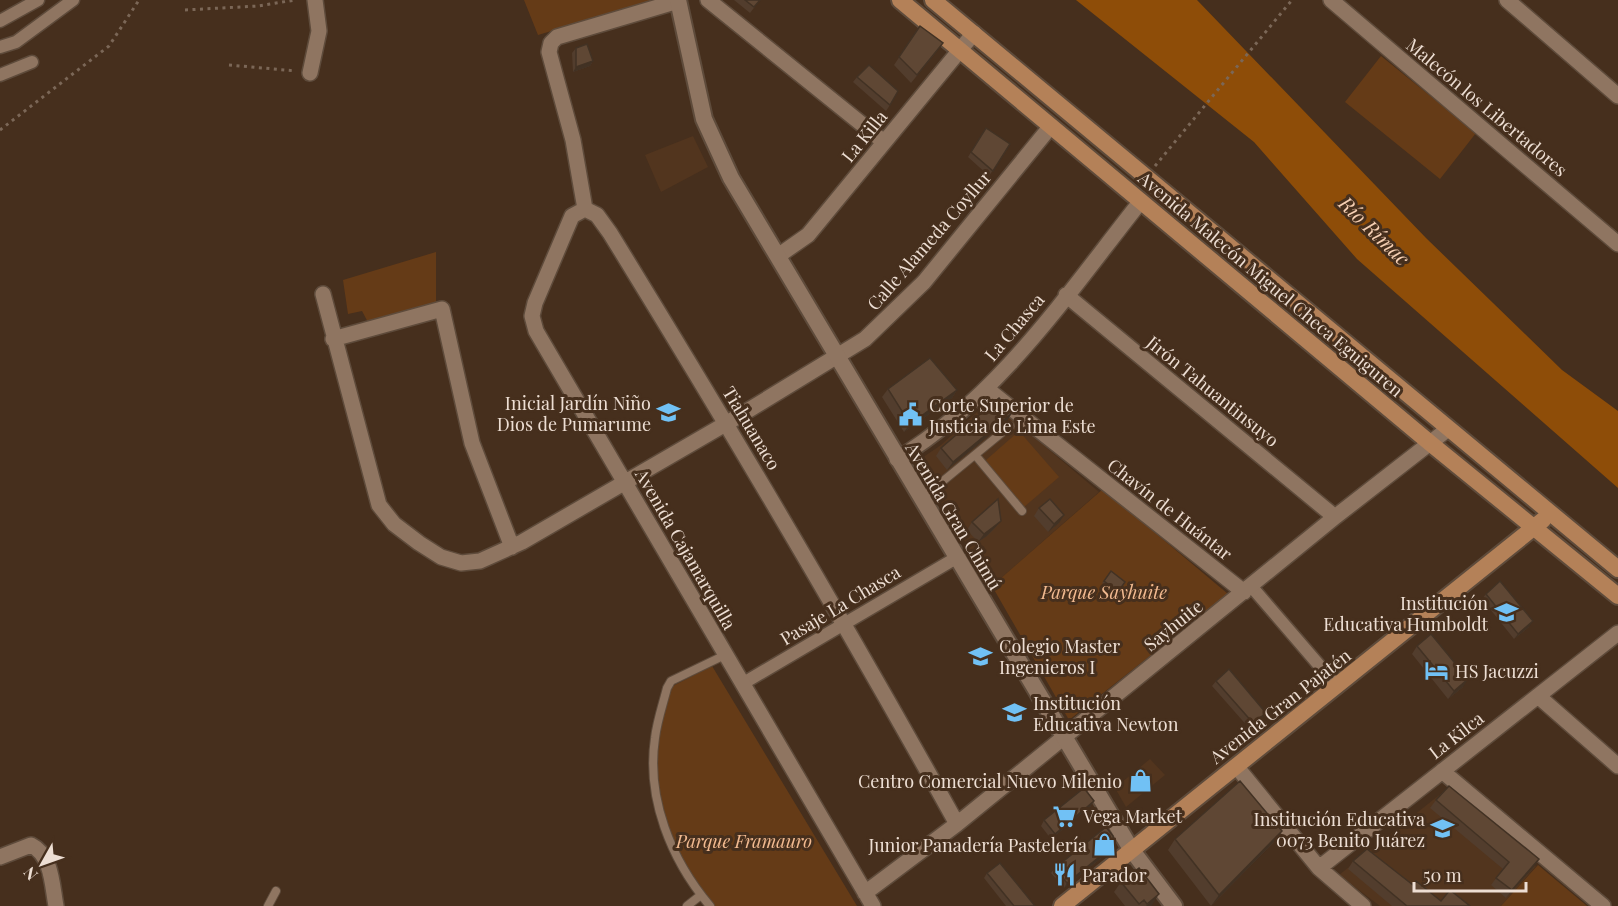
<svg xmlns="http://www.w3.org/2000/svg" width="1618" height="906" font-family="'Playfair Display',serif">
<rect width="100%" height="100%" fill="#462f1d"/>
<path fill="#52351e" d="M 693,136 L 708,167 L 661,192 L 645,155 Z
M 990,400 L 1099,492 L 992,586 L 916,462 L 941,445 Z
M 1150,759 L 1165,775 L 1126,807 L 1115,788 Z
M 1443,792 L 1536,866 L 1501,906 L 1380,906 L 1339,875 Z"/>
<path fill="#653b17" d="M 524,0 L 655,0 L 538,35 Z
M 1381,56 L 1476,133 L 1440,179 L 1345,102 Z
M 436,252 L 436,307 L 370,326 L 362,311 L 348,314 L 343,280 Z
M 1019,431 L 1059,477 L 1024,507 L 985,461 Z
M 1103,489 L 1228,594 L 1069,720 L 992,586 Z
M 712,666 L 857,906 L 713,906 C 676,862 652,800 656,743 C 657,725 665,706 669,688 Z
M 1538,865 L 1587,906 L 1501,906 Z"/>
<path fill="#8e4d08" d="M 1076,0 L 1197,0 L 1426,238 L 1562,370 L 1618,411 L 1618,488 L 1357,259 L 1254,142 Z"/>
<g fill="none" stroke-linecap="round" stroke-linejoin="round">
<defs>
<path id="service" d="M 976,456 L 1022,511
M 921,499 L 1010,426
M 268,906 L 276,891
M 687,906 L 701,895
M 710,906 C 671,860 646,798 655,738 C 657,721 663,704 667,688 L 671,681 L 725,655"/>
<path id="pedestrian" d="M 0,21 L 38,0
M 0,47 L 16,42 L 73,0
M 0,75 L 32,62
M 1251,586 L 1337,686
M 742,684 L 956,558"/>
<path id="minor" d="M 708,0 L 884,142
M 1331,0 L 1618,244
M 1507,0 L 1618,96
M 678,1 L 557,37 L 551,43 L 549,52 L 573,140 L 585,209 L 597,215 L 610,233 C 730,428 846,624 957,824
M 310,73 L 319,31 L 315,0
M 585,209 L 572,216 L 535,303 L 532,316 L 536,331 L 873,906
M 778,256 L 808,235 L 974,33
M 323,294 L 379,505 L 394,524 L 419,543 L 441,557 L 461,563 L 480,561 L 522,542 L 734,419 L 865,339 L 924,282 L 1051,126
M 1066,295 L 1335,517
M 333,339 L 442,309 L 472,443 L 512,547
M 987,389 L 1244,592
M 897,459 C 999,397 1068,293 1141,201
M 1538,696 L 1618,766
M 1236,766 L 1319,868 L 1363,906
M 1442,771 L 1603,906
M 0,857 L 31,845 C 52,855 52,885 56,906
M 1319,868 L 1618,633
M 865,893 L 957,824 L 1335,517 L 1448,429"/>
<path id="tertiary" d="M 678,0 L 704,119 L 731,178 L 1131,849 L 1174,906"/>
<path id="primary" d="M 900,0 L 1430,443 L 1618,596
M 933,0 L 1618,569
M 1062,906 L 1543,520"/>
</defs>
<use href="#service" stroke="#5e4b3b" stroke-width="10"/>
<use href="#pedestrian" stroke="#5e4b3b" stroke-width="15"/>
<use href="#minor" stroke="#5e4b3b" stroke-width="18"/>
<use href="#tertiary" stroke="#5e4b3b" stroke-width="20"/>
<use href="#primary" stroke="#5e4b3b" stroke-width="20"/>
<path stroke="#7b6757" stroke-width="3" stroke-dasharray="3 4.5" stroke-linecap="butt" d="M 185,10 L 258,6 L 295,0
M 229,65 L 296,71
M 0,130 L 109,46 L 139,0
M 1155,166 L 1292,0"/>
<use href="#service" stroke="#8f7561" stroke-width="8"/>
<use href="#pedestrian" stroke="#8f7561" stroke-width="12"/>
<use href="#minor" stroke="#8f7561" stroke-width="15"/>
<use href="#tertiary" stroke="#8f7561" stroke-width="16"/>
<use href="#primary" stroke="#b48158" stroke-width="16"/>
</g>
<path fill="#523d2d" d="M 734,0 L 760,0 L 750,13 Z
M 920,26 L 937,51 L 911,83 L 894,65 Z
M 576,48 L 593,61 L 590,66 L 573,72 L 572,53 Z
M 857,77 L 890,105 L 886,111 L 853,82 Z
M 986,128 L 1010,144 L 989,176 L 968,157 Z
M 888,389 L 957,390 L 952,398 L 904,432 L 882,397 Z
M 1007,421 L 947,470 L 936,456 L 941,448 Z
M 1039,508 L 1059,523 L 1048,532 L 1034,516 Z
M 1001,521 L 995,528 L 987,536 L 978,542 L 967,530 L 972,522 Z
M 1111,571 L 1125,582 L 1116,594 L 1102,583 Z
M 1486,594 L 1529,627 L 1514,639 L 1482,599 Z
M 1417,646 L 1463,687 L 1448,699 L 1412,654 Z
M 1216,681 L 1263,718 L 1249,728 L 1212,686 Z
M 1436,800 L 1534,867 L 1506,898 L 1491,885 L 1503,869 L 1430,808 Z
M 1094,801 L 1090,807 L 1051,839 L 1041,826 L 1044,820 Z
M 1282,831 L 1275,841 L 1211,906 L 1168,850 L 1175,839 Z
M 1114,845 L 1110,851 L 1064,888 L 1051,873 L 1055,868 Z
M 1353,861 L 1413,885 L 1441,901 L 1470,906 L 1392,906 L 1348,869 Z
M 987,873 L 1035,906 L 1006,906 L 984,878 Z
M 1121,882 L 1152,905 L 1150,906 L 1125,906 L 1114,892 Z"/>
<path fill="#423224" d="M 593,61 L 590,66 L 573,72 L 576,67 Z
M 957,390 L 952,398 L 904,432 L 910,424 Z
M 1012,413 L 1007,421 L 947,470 L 953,462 Z
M 1064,515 L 1059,523 L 1048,532 L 1054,524 Z
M 1001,521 L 995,528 L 987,536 L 978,542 L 984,534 Z
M 1533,621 L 1529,627 L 1514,639 L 1518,634 Z
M 1468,679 L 1463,687 L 1448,699 L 1454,691 Z
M 1266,713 L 1263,718 L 1249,728 L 1253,723 Z
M 1094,801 L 1090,807 L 1051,839 L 1055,834 Z
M 1282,831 L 1275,841 L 1211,906 L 1219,895 Z
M 1114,845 L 1110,851 L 1064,888 L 1067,883 Z
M 1539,859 L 1534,867 L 1506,898 L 1512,890 Z
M 1159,894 L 1152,905 L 1150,906 L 1146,906 Z"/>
<path fill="#5f4734" stroke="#423224" stroke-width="1.5" d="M 745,0 L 760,0 L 754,7 Z
M 920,26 L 943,43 L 917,75 L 899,57 Z
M 587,44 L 593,61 L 576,67 L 576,48 Z
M 869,65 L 898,91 L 890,105 L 857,77 Z
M 986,128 L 1010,144 L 993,171 L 971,152 Z
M 930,358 L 957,390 L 910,424 L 888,389 Z
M 999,398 L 1012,413 L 953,462 L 941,448 Z
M 998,499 L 1001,521 L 992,528 L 984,534 L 972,522 Z
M 1050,499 L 1064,515 L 1054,524 L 1039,508 Z
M 1111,571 L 1125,582 L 1118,592 L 1104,581 Z
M 1500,581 L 1533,621 L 1518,634 L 1486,594 Z
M 1431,634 L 1468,679 L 1454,691 L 1417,646 Z
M 1229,669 L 1266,713 L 1253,723 L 1216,681 Z
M 1240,781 L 1282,831 L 1219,895 L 1175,839 Z
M 1449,786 L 1539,859 L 1512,890 L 1496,878 L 1509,862 L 1436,800 Z
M 1084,788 L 1094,801 L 1055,834 L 1044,820 Z
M 1106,827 L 1113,836 L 1114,845 L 1067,883 L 1055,868 Z
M 1367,849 L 1413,885 L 1416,881 L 1441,901 L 1450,890 L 1470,906 L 1407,906 L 1353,861 Z
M 1000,863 L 1035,906 L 1014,906 L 987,873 Z
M 1139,868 L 1159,894 L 1147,904 L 1144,900 L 1139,904 L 1121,882 Z"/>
<defs>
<symbol id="school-bare" viewBox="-9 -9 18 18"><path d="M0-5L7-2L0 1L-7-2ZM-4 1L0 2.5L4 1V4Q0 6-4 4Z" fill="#71c1f5" stroke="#462f1d" stroke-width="2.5" paint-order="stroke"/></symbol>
<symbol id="civic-bare" viewBox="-9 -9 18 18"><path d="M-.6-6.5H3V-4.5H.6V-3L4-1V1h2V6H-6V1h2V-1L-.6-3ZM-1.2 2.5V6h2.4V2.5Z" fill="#71c1f5" stroke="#462f1d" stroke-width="2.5" paint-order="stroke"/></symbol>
<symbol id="hotel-bare" viewBox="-9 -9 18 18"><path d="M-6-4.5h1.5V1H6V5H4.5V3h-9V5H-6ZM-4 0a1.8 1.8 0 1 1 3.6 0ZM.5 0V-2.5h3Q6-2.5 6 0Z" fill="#71c1f5" stroke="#462f1d" stroke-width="2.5" paint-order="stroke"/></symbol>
<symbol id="shop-bare" viewBox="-9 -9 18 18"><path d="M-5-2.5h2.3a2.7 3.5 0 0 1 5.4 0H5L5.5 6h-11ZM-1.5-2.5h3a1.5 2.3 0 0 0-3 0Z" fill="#71c1f5" stroke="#462f1d" stroke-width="2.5" paint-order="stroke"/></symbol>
<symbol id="supermarket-bare" viewBox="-9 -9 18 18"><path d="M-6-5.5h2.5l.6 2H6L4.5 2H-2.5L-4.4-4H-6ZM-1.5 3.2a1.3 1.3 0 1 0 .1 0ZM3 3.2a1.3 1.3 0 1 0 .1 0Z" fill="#71c1f5" stroke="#462f1d" stroke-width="2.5" paint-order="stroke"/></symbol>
<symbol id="restaurant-bare" viewBox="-9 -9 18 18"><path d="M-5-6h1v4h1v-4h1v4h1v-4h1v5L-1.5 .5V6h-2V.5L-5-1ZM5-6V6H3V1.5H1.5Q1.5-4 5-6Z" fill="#71c1f5" stroke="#462f1d" stroke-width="2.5" paint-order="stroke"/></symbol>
</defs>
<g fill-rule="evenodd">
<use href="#school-bare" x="652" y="396" width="33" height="33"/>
<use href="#civic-bare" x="894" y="398" width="33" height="33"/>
<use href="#school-bare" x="1490" y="596" width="33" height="33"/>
<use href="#school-bare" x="964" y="640" width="33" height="33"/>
<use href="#hotel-bare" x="1420" y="654" width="33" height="33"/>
<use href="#school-bare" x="998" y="696" width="33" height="33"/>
<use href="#shop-bare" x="1124" y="764" width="33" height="33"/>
<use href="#supermarket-bare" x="1048" y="800" width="33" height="33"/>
<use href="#school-bare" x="1426" y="812" width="33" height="33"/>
<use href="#shop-bare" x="1088" y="828" width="33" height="33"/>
<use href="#restaurant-bare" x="1048" y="858" width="33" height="33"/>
</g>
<g text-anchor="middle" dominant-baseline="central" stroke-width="6" stroke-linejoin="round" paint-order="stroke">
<g font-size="18" fill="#edded3" stroke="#462f1d">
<text transform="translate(1487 107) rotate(40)">Malecón los Libertadores</text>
<text transform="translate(864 136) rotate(-51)">La Killa</text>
<text transform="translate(929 240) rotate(-49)">Calle Alameda Coyllur</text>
<text transform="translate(1271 284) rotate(40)">Avenida Malecón Miguel Checa Eguiguren</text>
<text transform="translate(1014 327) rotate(-50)">La Chasca</text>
<text transform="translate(1213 391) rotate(39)">Jirón Tahuantinsuyo</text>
<text transform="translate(752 428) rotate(59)">Tiahuanaco</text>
<text transform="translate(1170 509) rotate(38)">Chavín de Huántar</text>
<text transform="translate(954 516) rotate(59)">Avenida Gran Chimú</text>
<text transform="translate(686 549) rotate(60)">Avenida Cajamarquilla</text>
<text transform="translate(840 605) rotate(-31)">Pasaje La Chasca</text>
<text transform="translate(1173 625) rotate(-39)">Sayhuite</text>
<text transform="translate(1280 706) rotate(-38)">Avenida Gran Pajatén</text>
<text transform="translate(1456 735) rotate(-38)">La Kilca</text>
</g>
<g font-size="18" fill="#edded3" stroke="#462f1d" text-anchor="start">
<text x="651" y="403" text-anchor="end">Inicial Jardín Niño<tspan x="651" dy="21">Dios de Pumarume</tspan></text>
<text x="929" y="405">Corte Superior de<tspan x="929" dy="21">Justicia de Lima Este</tspan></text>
<text x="1488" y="603" text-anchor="end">Institución<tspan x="1488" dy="21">Educativa Humboldt</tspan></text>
<text x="999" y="646">Colegio Master<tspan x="999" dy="21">Ingenieros I</tspan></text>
<text x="1455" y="671">HS Jacuzzi</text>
<text x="1033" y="703">Institución<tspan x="1033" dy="21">Educativa Newton</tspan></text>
<text x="1122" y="781" text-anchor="end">Centro Comercial Nuevo Milenio</text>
<text x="1083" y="816">Vega Market</text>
<text x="1425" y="819" text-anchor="end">Institución Educativa<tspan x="1425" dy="21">0073 Benito Juárez</tspan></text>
<text x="1087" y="845" text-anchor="end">Junior Panadería Pastelería</text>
<text x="1082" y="875">Parador</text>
</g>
<g font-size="18" font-style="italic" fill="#f2ba90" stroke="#462f1d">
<text x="1104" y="592">Parque Sayhuite</text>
<text x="744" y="841">Parque Framauro</text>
</g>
<g font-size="20" font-style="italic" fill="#f5cfb3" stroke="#462f1d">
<text transform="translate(1375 230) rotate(44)">Río Rímac</text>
</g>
</g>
<g transform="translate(42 864) rotate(230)" stroke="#462f1d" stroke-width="4.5" paint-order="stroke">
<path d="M0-4.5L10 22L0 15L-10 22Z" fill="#edded3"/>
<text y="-9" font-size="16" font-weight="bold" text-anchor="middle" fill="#edded3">N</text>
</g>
<path d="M1414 882v9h112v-9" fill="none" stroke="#edded3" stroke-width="3"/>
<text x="1423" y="882" font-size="18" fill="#edded3" stroke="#462f1d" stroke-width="4.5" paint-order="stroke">50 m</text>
</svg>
